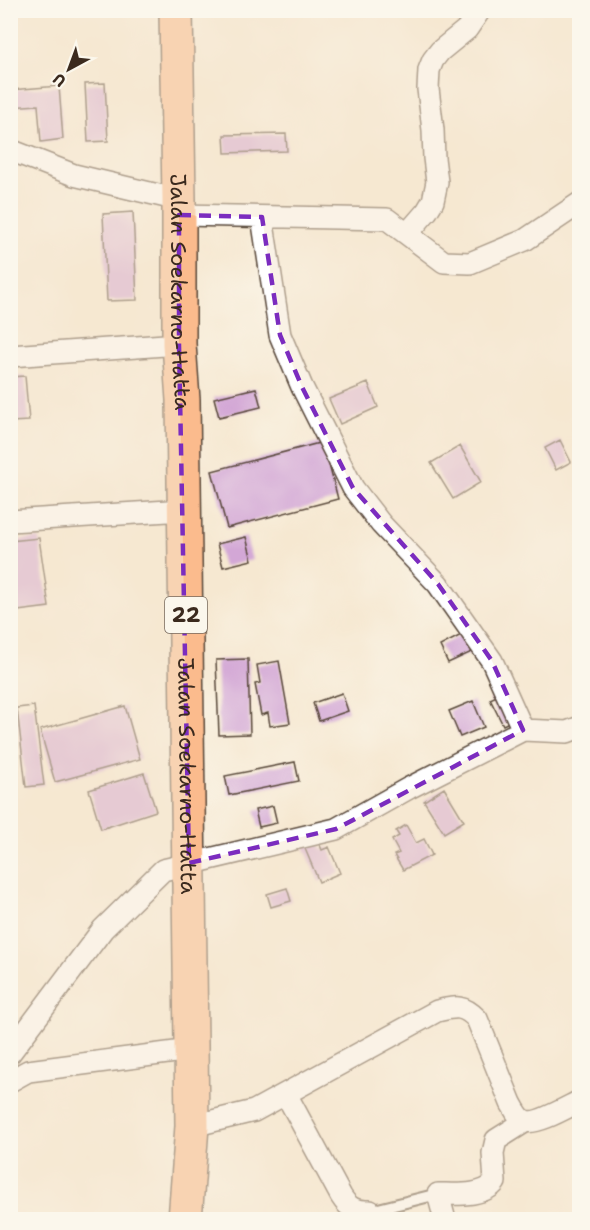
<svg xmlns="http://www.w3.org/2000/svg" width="590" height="1230" font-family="'Shantell Sans',sans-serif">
<rect width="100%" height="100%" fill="#fbf7ec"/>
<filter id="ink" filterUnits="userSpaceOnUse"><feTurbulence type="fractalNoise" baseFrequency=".0167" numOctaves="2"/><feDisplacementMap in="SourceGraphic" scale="12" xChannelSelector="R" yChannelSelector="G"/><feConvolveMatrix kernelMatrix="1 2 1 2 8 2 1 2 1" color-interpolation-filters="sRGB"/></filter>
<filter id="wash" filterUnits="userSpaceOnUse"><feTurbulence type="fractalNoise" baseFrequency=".008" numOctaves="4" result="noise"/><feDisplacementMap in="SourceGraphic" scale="24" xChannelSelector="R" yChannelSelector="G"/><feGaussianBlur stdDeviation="1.35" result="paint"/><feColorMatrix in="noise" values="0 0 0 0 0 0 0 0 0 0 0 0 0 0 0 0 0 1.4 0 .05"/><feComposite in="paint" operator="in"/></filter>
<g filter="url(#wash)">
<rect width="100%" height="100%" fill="#f6e8d1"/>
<g id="blocks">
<path fill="#d3a7d6" d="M 105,83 L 108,141 L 88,142 L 85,84 Z
M 59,86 L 63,139 L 41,142 L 38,105 L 10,107 L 10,90 Z
M 286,134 L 287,151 L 225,153 L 224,135 Z
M 133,212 L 137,300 L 107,301 L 103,214 Z
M 25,376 L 29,421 L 10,422 L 10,377 Z
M 368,383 L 378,407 L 340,424 L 329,399 Z
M 256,388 L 261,407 L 219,417 L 214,398 Z
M 560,440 L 571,462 L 556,470 L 545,448 Z
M 323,442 L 338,499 L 227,528 L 212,471 Z
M 460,446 L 481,482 L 453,499 L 431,463 Z
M 246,537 L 252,560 L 223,567 L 217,544 Z
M 39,538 L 49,607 L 10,612 L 10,541 Z
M 465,633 L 474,651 L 448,663 L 440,646 Z
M 248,659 L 250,734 L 219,735 L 216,660 Z
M 279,661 L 290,723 L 270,726 L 268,713 L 261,715 L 255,684 L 260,683 L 257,665 Z
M 505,692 L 517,718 L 503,725 L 490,699 Z
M 342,693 L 348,711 L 319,721 L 313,703 Z
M 473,701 L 484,727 L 460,737 L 449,711 Z
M 34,706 L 44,785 L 26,787 L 17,708 Z
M 125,706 L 140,759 L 55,782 L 40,730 Z
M 295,762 L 299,781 L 229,795 L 225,776 Z
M 144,773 L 156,811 L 101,829 L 89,790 Z
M 444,788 L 464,821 L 444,833 L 424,801 Z
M 273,806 L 277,823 L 259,827 L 255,810 Z
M 406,825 L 416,843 L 424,839 L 432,855 L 403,870 L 394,855 L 399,853 L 392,840 L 399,836 L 396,831 Z
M 317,838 L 322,850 L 329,847 L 340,873 L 319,882 L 303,844 Z
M 287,888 L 291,901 L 271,907 L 267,894 Z"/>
</g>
</g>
<g filter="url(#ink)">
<use href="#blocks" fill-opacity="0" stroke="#574639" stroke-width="1.5"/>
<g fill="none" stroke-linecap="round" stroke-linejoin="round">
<defs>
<path id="service" d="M 370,1211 L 438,1194"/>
<path id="minor" d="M 10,150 L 74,175 L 179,200
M 179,215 L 387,219 L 444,262 L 470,263 L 525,240 L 580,203
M 262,217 L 280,335 L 302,387 L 353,488 L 381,524 L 438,584 L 492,661 L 523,730
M 407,234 L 427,211 L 433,201 L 437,182 L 434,158 L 433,130 L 428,89 L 429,70 L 433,60 L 440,51 L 467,29 L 480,10
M 10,356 L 179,344
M 10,521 L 184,510
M 10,1053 L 103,929 L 163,870 L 336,829 L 409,788 L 523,730 L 567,732 L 580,727
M 10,1081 L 28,1071 L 191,1050
M 286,1094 L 341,1196 C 349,1209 356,1211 370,1211 L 373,1220
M 192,1126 L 254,1111 L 437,1011 C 455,1007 463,1004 477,1019 L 511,1103 C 515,1110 519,1119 526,1121 C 537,1125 569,1106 580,1101
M 445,1220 L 438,1194 C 454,1194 484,1197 495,1182 L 493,1153 L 496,1140 L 526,1121"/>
<g id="trunk">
<path id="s1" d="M 176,10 L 179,200 L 179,344 L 183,400 L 192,1126 L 185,1220"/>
</g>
</defs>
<use href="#service" stroke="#574639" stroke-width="14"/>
<use href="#minor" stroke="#574639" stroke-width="24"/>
<use href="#trunk" stroke="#574639" stroke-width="36"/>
<use href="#service" stroke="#fff" stroke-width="10"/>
<use href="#minor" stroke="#fff" stroke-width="21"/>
<use href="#trunk" stroke="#fbbb8d" stroke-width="33"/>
</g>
</g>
<path d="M0 0H590V1230H0ZM 179,215 L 262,217 L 280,335 L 302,387 L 353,488 L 438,584 L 492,661 L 523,730 L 336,829 L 189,863 L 179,344 Z" fill="#f6e8d1" fill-opacity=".55" fill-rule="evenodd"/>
<path fill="none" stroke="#7b2cbf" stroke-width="4.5" stroke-dasharray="12 8" stroke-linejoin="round" d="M 179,215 L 262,217 L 280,335 L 302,387 L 353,488 L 438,584 L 492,661 L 523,730 L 336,829 L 189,863 L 179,344 Z"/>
<g text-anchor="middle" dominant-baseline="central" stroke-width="5" stroke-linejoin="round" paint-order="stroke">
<rect fill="#fbf7ec" stroke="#75685c" stroke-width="1.5" x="165" y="597" width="42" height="36" rx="4.5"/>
<g font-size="21" font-weight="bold" fill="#3b2a1e">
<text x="186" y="615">22</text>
</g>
<g font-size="22" fill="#3b2a1e" stroke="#fbf7ec">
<text stroke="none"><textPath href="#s1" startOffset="282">Jalan Soekarno-Hatta</textPath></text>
<text stroke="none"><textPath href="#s1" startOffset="766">Jalan Soekarno-Hatta</textPath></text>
</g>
</g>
<rect width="590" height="1230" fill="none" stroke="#fbf7ec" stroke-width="36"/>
<g transform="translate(69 69) rotate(221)" stroke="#fbf7ec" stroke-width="4.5" paint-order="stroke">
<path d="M0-4.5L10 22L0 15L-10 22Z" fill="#3b2a1e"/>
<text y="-9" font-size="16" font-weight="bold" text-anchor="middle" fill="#3b2a1e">U</text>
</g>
</svg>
